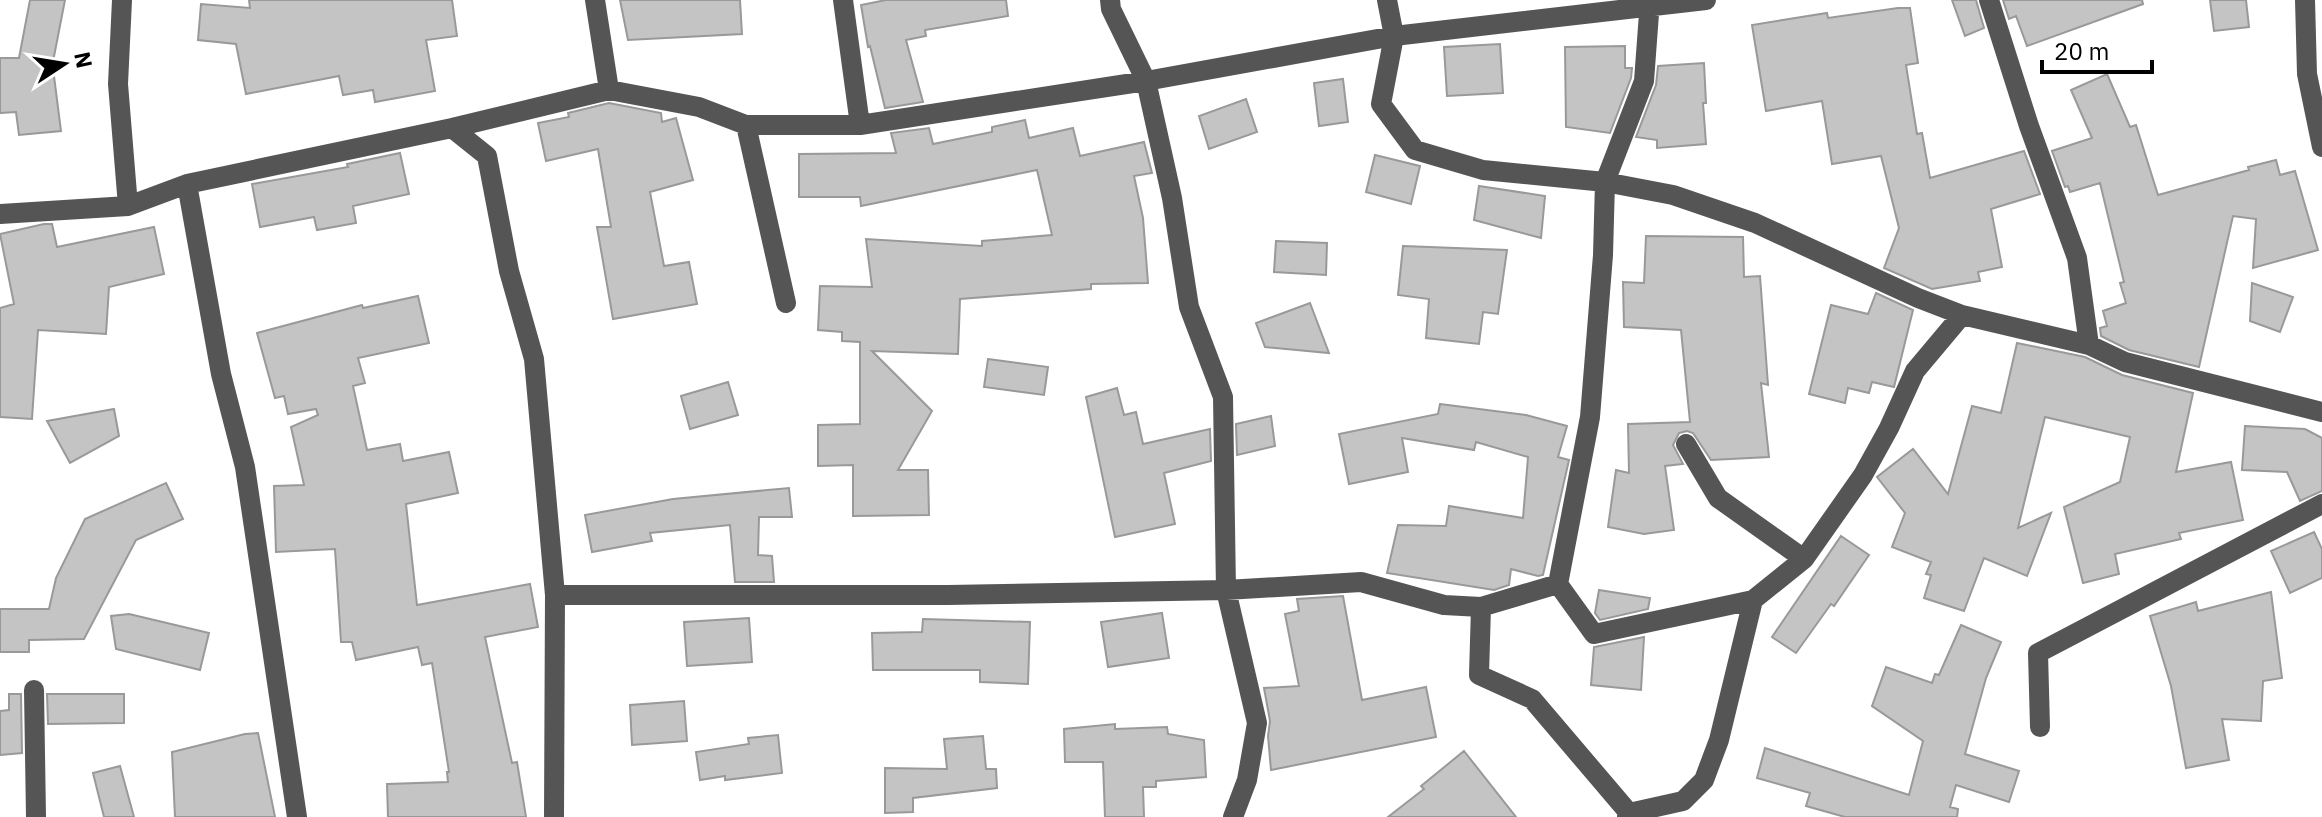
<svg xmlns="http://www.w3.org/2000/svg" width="2322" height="817" font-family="'IBM Plex Sans',sans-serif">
<rect width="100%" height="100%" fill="#fff"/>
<path fill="#c4c4c4" stroke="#999" stroke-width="2" d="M 30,0 L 65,0 L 50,77 L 54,76 L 61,131 L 19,135 L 16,112 L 0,113 L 0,58 L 19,58 Z
M 249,0 L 452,0 L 457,36 L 426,40 L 435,91 L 375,102 L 373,90 L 343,95 L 339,76 L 246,94 L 236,44 L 198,40 L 201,4 L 250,8 Z
M 620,0 L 740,0 L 742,34 L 628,40 Z
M 886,0 L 1006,0 L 1008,16 L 925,30 L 926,36 L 906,40 L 923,102 L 885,108 L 870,46 L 868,47 L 861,5 Z
M 1952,0 L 1976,0 L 1984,28 L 1965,36 Z
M 2003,0 L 2142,0 L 2143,4 L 2027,46 L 2016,16 L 2009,19 Z
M 2210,0 L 2246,0 L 2249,27 L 2214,31 Z
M 1898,8 L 1910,8 L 1918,63 L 1906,65 L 1917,134 L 1922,133 L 1930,178 L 2024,151 L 2040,194 L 1991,209 L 2002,267 L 1978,272 L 1980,281 L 1932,289 L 1884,268 L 1899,228 L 1881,156 L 1832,164 L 1822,101 L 1766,111 L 1752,25 L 1827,13 L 1828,18 Z
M 1500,44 L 1503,93 L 1447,96 L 1444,47 Z
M 1625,46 L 1625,68 L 1632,68 L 1631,78 L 1610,133 L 1566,127 L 1565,47 Z
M 1704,63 L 1706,103 L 1703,103 L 1706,144 L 1657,148 L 1657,140 L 1636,137 L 1656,85 L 1658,66 Z
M 2107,74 L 2130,127 L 2136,125 L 2158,195 L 2249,170 L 2248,167 L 2276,160 L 2280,175 L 2295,171 L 2318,250 L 2253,268 L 2256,219 L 2233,216 L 2199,367 L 2129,350 L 2101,336 L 2100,328 L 2107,326 L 2103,311 L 2126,303 L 2120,283 L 2124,282 L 2100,183 L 2070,192 L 2068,186 L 2065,187 L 2052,151 L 2092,138 L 2071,90 Z
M 1343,79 L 1348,122 L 1319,126 L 1314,83 Z
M 1246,99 L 1257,132 L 1209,149 L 1199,116 Z
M 609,103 L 661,113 L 662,122 L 676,118 L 693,180 L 650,192 L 664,266 L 689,262 L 697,304 L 613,319 L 597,227 L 611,227 L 598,149 L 546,161 L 538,123 L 569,117 L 568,113 Z
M 1025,120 L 1029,138 L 1073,128 L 1080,156 L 1144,142 L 1152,173 L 1134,176 L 1143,218 L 1148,283 L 1091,284 L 1091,289 L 960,299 L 958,354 L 872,351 L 932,411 L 898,470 L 928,470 L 929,515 L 853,516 L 853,465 L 818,466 L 818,425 L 860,424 L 860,342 L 842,341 L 842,332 L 818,330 L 820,286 L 872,287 L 866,239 L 982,246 L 982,241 L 1052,235 L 1037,170 L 861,206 L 860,197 L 799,197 L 799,154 L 896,153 L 891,133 L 929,128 L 933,144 L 992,132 L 992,127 Z
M 400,153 L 409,194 L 353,206 L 356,223 L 317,230 L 314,217 L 260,227 L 252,184 L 348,167 L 347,164 Z
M 1375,155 L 1420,166 L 1411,204 L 1366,192 Z
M 1479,186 L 1545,196 L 1541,238 L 1474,220 Z
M 44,224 L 52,224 L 57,247 L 154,227 L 164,274 L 109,287 L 106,334 L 38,330 L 32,419 L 0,417 L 0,308 L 14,304 L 0,234 Z
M 1646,236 L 1743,237 L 1744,277 L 1760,276 L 1768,385 L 1761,383 L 1769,457 L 1711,460 L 1693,433 L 1687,431 L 1679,433 L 1673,445 L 1683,464 L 1665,466 L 1674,530 L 1644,534 L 1608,527 L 1616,470 L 1629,473 L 1628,424 L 1690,422 L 1681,330 L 1624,327 L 1623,282 L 1644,283 Z
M 1276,241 L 1327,243 L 1326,275 L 1274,272 Z
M 1403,246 L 1507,250 L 1498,314 L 1483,312 L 1479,344 L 1426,338 L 1429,299 L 1398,295 Z
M 2252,283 L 2293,297 L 2280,332 L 2250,321 Z
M 1876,293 L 1913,310 L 1894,387 L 1872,382 L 1869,393 L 1848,388 L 1845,403 L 1809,394 L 1831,305 L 1868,314 Z
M 418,296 L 429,343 L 358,358 L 365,383 L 353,386 L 367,450 L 400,444 L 403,461 L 449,452 L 458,493 L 406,504 L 417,605 L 530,584 L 538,627 L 485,637 L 512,763 L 517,762 L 526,817 L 388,817 L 387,784 L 448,782 L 447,772 L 449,772 L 432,663 L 422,665 L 418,647 L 356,660 L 352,642 L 341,642 L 335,549 L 276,552 L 274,486 L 304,485 L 291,427 L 318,415 L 316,409 L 288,414 L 284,396 L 275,398 L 257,333 L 362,305 L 363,308 Z
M 1310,303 L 1329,353 L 1265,347 L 1256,323 Z
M 2017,343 L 2085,357 L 2122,375 L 2193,393 L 2176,472 L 2231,462 L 2243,520 L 2179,533 L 2181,539 L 2115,554 L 2119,574 L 2083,583 L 2064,507 L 2120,482 L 2130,437 L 2045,417 L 2018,528 L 2051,513 L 2027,576 L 1984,558 L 1964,611 L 1924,598 L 1931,575 L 1926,574 L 1931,562 L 1892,547 L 1905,513 L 1877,477 L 1913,449 L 1948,494 L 1972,406 L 2001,413 Z
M 988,359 L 1048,367 L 1044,395 L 984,387 Z
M 728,382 L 738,415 L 690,429 L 681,396 Z
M 1117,388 L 1124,415 L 1136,412 L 1143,444 L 1210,429 L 1211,461 L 1164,473 L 1175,524 L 1115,537 L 1086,397 Z
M 1440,404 L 1526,415 L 1567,426 L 1558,457 L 1569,460 L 1543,575 L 1538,576 L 1511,569 L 1509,585 L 1494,590 L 1387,573 L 1398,525 L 1446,526 L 1449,506 L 1523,518 L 1528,457 L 1476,442 L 1474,450 L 1402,438 L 1408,472 L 1349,484 L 1339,434 L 1438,414 Z
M 114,409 L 119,436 L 70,463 L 47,421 Z
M 1271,416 L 1275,446 L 1237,455 L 1236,424 Z
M 2245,426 L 2305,429 L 2322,438 L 2322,491 L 2300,501 L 2287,472 L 2242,470 Z
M 166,483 L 183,519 L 136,540 L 84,639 L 29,640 L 29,652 L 0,652 L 0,609 L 49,609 L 56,578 L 85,519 Z
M 789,488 L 792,517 L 759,517 L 758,555 L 772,556 L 774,582 L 735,582 L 730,525 L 650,533 L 652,541 L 592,552 L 585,515 L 673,499 Z
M 2314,532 L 2322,549 L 2322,578 L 2290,593 L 2271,551 Z
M 1841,536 L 1869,555 L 1834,606 L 1831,604 L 1796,653 L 1772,637 Z
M 1599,590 L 1650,598 L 1648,609 L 1600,620 L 1595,613 Z
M 2271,592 L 2282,678 L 2263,681 L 2261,721 L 2222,719 L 2229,760 L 2186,768 L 2171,686 L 2150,616 L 2196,602 L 2198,611 Z
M 1343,596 L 1362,700 L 1426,687 L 1436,737 L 1271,770 L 1268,736 L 1270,721 L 1264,688 L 1299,686 L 1285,614 L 1299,611 L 1297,599 Z
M 1162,613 L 1169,658 L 1108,667 L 1101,622 Z
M 129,614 L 209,633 L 200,670 L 116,649 L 111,616 Z
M 749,618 L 752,662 L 687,666 L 684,622 Z
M 923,619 L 1030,622 L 1028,684 L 980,682 L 980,670 L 873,670 L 872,633 L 922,632 Z
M 1961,625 L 2001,642 L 1986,678 L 1965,754 L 2019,771 L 2009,802 L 1956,785 L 1950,807 L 1958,809 L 1957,817 L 1845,817 L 1806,806 L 1810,793 L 1757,778 L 1765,748 L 1909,795 L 1923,741 L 1872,706 L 1886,667 L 1932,683 L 1935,674 L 1939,675 Z
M 1644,637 L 1641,690 L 1591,685 L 1594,647 Z
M 9,694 L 21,694 L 22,753 L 0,755 L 0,711 L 9,710 Z
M 47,694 L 124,694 L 124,723 L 48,724 Z
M 684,701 L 687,741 L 632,745 L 630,705 Z
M 1115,724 L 1115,729 L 1167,727 L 1168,734 L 1204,740 L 1206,777 L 1156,781 L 1156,787 L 1143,787 L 1144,817 L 1105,817 L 1103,762 L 1065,762 L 1064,729 Z
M 258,733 L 275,817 L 175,817 L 172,752 L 245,734 Z
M 778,735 L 782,773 L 725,780 L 725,776 L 700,780 L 696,752 L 749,744 L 748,738 Z
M 983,736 L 986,769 L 996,769 L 997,788 L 913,798 L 913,812 L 885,813 L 885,768 L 947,769 L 944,739 Z
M 1464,751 L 1516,817 L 1388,817 L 1424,789 L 1421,786 Z
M 120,766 L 134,817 L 104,817 L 93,773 Z"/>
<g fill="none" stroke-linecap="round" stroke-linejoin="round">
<path stroke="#555" stroke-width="20" d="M 122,0 L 118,84 L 128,206
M 595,0 L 609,90
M 843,0 L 860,125
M 1110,0 L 1111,9 L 1146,81 L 1172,198 L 1189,307 L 1223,397 L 1226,590 L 1257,723 L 1247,780 L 1233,817
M 1387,0 L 1394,36 L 1381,104 L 1415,150 L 1483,170 L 1605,182 L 1673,195 L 1755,223 L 1918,298 L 1962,315 L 2089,345 L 2125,362 L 2322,412
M 1650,0 L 1644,81 L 1605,182 L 1603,255 L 1590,417 L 1558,584 L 1594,634 L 1753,600 L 1804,559 L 1863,475 L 1889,428 L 1915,371 L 1962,315
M 1989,0 L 2029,126 L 2077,258 L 2089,345
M 2305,0 L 2307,74 L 2322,147
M 746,125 L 786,303
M 452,128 L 487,156 L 509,271 L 534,359 L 555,595 L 554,817
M 187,184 L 221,374 L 245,467 L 297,817
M 0,214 L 128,206 L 187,184 L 452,128 L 609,90 L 699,107 L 746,125 L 860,125 L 1146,81 L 1394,36 L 1706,0
M 1686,444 L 1718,498 L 1804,559
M 555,595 L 948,595 L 1226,590 L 1361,582 L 1444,605 L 1481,607 L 1558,584
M 1481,607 L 1479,675 L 1532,699 L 1629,813
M 34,690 L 36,817
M 2040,727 L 2038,653 L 2322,504
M 1627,817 L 1629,813 L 1683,801 L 1704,780 L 1719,740 L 1753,600"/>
</g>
<g transform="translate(64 64) rotate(78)" stroke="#ffffff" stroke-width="6" paint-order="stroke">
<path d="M0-6L14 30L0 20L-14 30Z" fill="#000000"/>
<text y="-12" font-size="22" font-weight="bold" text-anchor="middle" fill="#000000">N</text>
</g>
<path d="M2042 60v12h110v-12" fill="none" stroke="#000000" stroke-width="4"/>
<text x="2054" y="60" font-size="24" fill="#000000" stroke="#ffffff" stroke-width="6" paint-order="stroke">20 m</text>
</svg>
